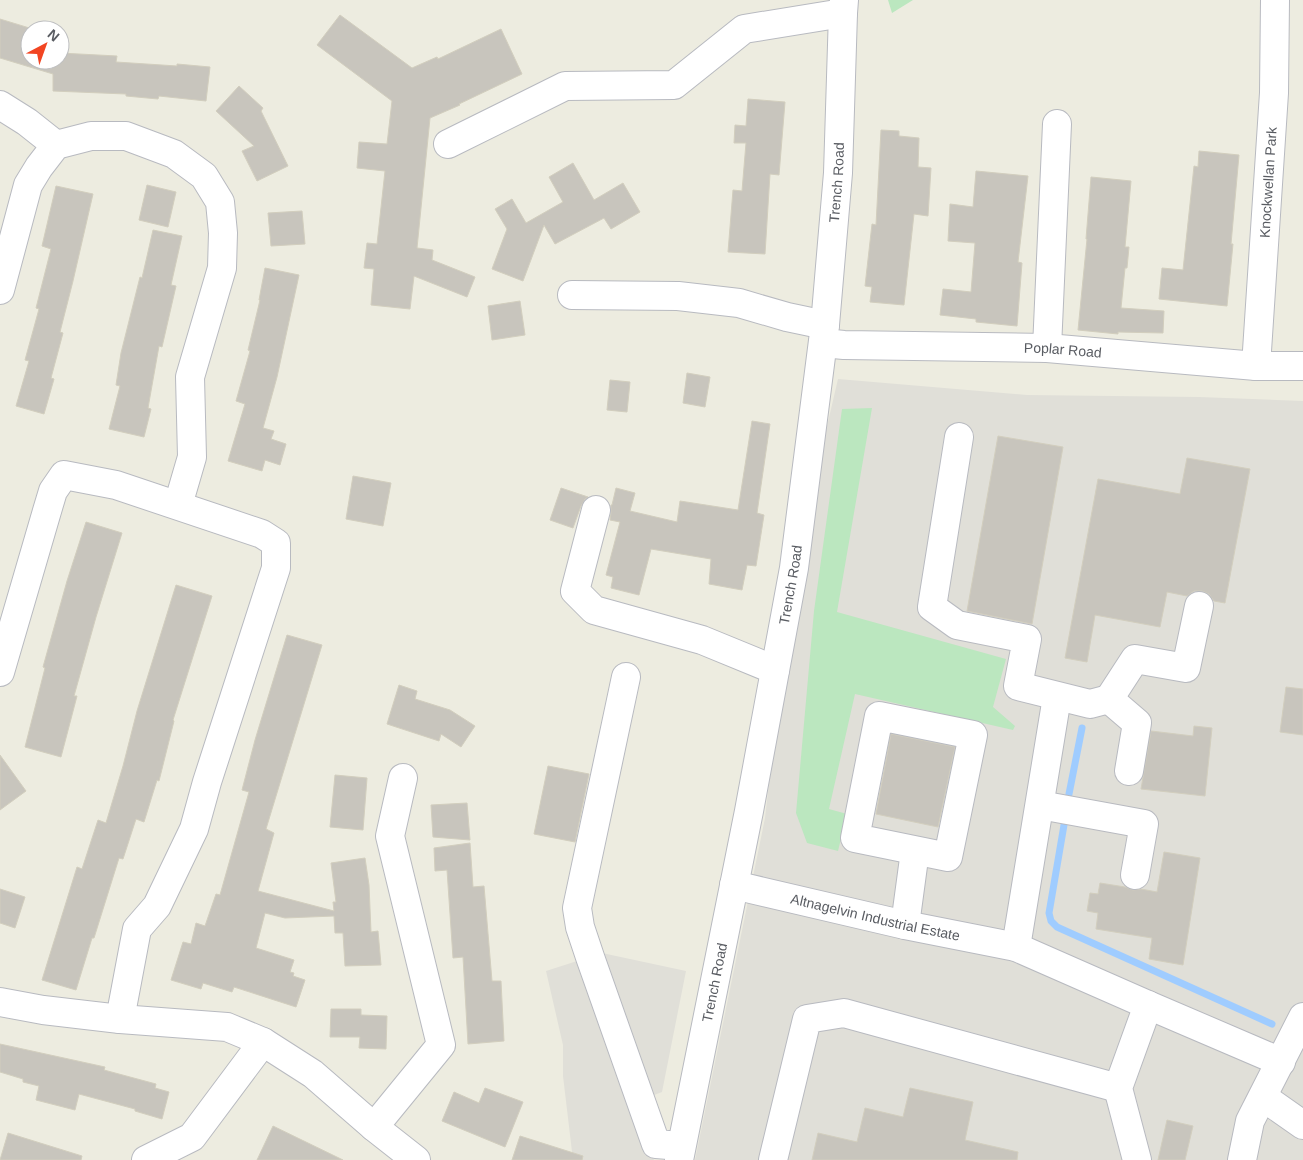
<svg xmlns="http://www.w3.org/2000/svg" width="1303" height="1160" font-family="Arial,sans-serif">
<rect width="100%" height="100%" fill="#edece0"/>
<path fill="#e0dfd8" d="M 838,379 L 1027,395 L 1199,397 L 1303,401 L 1303,1160 L 695,1160 L 765,818 L 794,568 Z
M 602,953 L 686,971 L 662,1092 L 641,1100 L 632,1113 L 654,1160 L 573,1160 L 563,1076 L 563,1045 L 546,971 Z"/>
<path fill="#bbe7bf" d="M 888,0 L 913,0 L 892,13 Z
M 872,408 L 837,612 L 1006,659 L 993,707 L 1015,726 L 1013,730 L 855,694 L 829,809 L 847,814 L 838,851 L 807,843 L 796,813 L 814,611 L 842,409 Z"/>
<g fill="none" stroke-linecap="round" stroke-linejoin="round">
<path stroke="#9fccff" stroke-width="7" d="M 1069,794 L 1082,728
M 1064,825 L 1049,913 L 1051,921 L 1057,927 L 1272,1024"/>
</g>
<path fill="#c8c5bd" stroke="#d2cebe" d="M 340,15 L 412,68 L 437,57 L 438,59 L 501,29 L 522,74 L 459,104 L 460,105 L 430,118 L 417,248 L 433,250 L 432,260 L 475,277 L 467,297 L 414,276 L 410,309 L 371,305 L 374,269 L 364,268 L 367,243 L 377,244 L 385,171 L 357,168 L 359,142 L 387,144 L 392,101 L 317,45 Z
M 0,19 L 36,30 L 30,30 L 30,60 L 60,60 L 60,53 L 117,56 L 116,62 L 177,66 L 177,64 L 210,67 L 206,101 L 159,96 L 158,99 L 126,96 L 126,94 L 53,91 L 53,74 L 0,58 Z
M 239,86 L 263,108 L 261,111 L 288,166 L 257,181 L 242,151 L 254,146 L 216,111 Z
M 748,99 L 785,102 L 779,175 L 770,174 L 765,254 L 728,252 L 733,190 L 742,191 L 746,143 L 734,143 L 735,125 L 746,126 Z
M 881,130 L 899,131 L 899,136 L 919,138 L 918,167 L 931,168 L 928,216 L 914,214 L 904,305 L 870,302 L 872,287 L 865,286 L 872,224 L 876,225 Z
M 1199,151 L 1239,155 L 1231,244 L 1233,244 L 1227,306 L 1159,299 L 1162,268 L 1183,270 L 1194,166 L 1198,167 Z
M 573,163 L 594,200 L 623,183 L 640,212 L 611,229 L 604,218 L 555,244 L 544,225 L 523,281 L 492,269 L 507,229 L 495,209 L 512,199 L 526,223 L 563,202 L 549,177 Z
M 976,171 L 1028,176 L 1018,262 L 1022,263 L 1017,326 L 976,322 L 976,319 L 940,315 L 943,289 L 971,292 L 975,243 L 948,241 L 950,204 L 973,207 Z
M 1091,177 L 1131,181 L 1125,247 L 1129,247 L 1127,268 L 1125,268 L 1121,308 L 1164,311 L 1163,333 L 1118,332 L 1118,334 L 1078,330 L 1087,239 L 1086,239 Z
M 147,185 L 176,192 L 168,227 L 139,220 Z
M 56,186 L 93,194 L 73,281 L 60,332 L 63,333 L 51,378 L 54,379 L 44,414 L 16,406 L 29,361 L 25,360 L 39,309 L 36,308 L 51,249 L 42,246 Z
M 302,211 L 305,244 L 271,246 L 268,213 Z
M 153,230 L 182,236 L 171,285 L 176,286 L 162,347 L 159,346 L 148,408 L 151,409 L 144,437 L 109,429 L 120,386 L 116,385 L 121,353 L 140,277 L 142,278 Z
M 265,268 L 299,275 L 277,377 L 263,428 L 274,431 L 271,439 L 286,444 L 280,465 L 265,460 L 262,471 L 228,461 L 245,404 L 236,401 L 250,351 L 248,350 L 260,300 L 259,300 Z
M 520,301 L 525,335 L 492,340 L 488,306 Z
M 687,373 L 710,377 L 705,407 L 683,403 Z
M 610,380 L 630,382 L 627,412 L 607,410 Z
M 752,421 L 770,424 L 757,513 L 764,515 L 756,566 L 747,565 L 742,590 L 709,584 L 711,559 L 651,549 L 639,595 L 611,588 L 613,577 L 606,575 L 620,522 L 610,520 L 611,513 L 611,505 L 612,505 L 616,488 L 635,493 L 630,511 L 677,522 L 680,501 L 738,510 Z
M 998,436 L 1063,447 L 1032,624 L 967,611 Z
M 1187,458 L 1250,469 L 1225,603 L 1214,601 L 1209,594 L 1202,591 L 1194,591 L 1187,596 L 1167,592 L 1160,627 L 1095,615 L 1087,662 L 1065,658 L 1098,479 L 1180,494 Z
M 353,476 L 391,483 L 383,526 L 346,519 Z
M 561,488 L 588,497 L 585,499 L 581,506 L 573,528 L 550,520 Z
M 86,522 L 122,533 L 96,617 L 74,696 L 77,696 L 61,757 L 25,747 L 45,668 L 43,667 L 67,581 Z
M 176,585 L 212,596 L 173,720 L 174,721 L 159,781 L 157,780 L 144,822 L 136,819 L 123,859 L 119,858 L 94,938 L 92,938 L 76,990 L 42,980 L 77,867 L 82,869 L 98,820 L 106,823 L 123,766 L 137,711 Z
M 287,635 L 322,645 L 266,829 L 274,833 L 258,891 L 334,911 L 333,902 L 336,902 L 331,863 L 365,858 L 369,885 L 371,932 L 378,931 L 381,965 L 345,966 L 343,933 L 335,933 L 334,916 L 285,918 L 265,913 L 256,948 L 294,960 L 290,972 L 294,973 L 293,976 L 305,980 L 296,1007 L 234,987 L 232,992 L 203,983 L 201,989 L 171,980 L 183,942 L 191,944 L 196,923 L 205,926 L 216,894 L 220,895 L 249,792 L 242,790 L 255,740 Z
M 399,685 L 417,691 L 415,699 L 450,710 L 475,726 L 461,747 L 441,734 L 439,741 L 387,724 Z
M 1286,687 L 1303,689 L 1303,735 L 1280,732 Z
M 1194,726 L 1212,728 L 1205,796 L 1141,789 L 1151,731 L 1193,736 Z
M 891,734 L 955,747 L 938,827 L 876,814 Z
M 0,755 L 26,791 L 0,810 Z
M 548,766 L 589,774 L 575,842 L 534,834 Z
M 335,775 L 367,778 L 363,830 L 330,827 Z
M 467,803 L 470,840 L 433,837 L 431,805 Z
M 470,843 L 473,887 L 484,886 L 492,981 L 501,981 L 504,1041 L 468,1044 L 463,957 L 453,958 L 447,870 L 435,871 L 434,848 Z
M 1164,852 L 1200,858 L 1183,965 L 1149,959 L 1152,938 L 1096,929 L 1098,913 L 1087,911 L 1090,893 L 1098,894 L 1100,883 L 1125,887 L 1133,890 L 1141,889 L 1157,892 Z
M 0,889 L 25,897 L 15,928 L 0,923 Z
M 331,1009 L 361,1009 L 361,1015 L 387,1016 L 386,1049 L 359,1048 L 360,1037 L 330,1037 Z
M 0,1044 L 105,1067 L 104,1070 L 156,1084 L 155,1088 L 169,1092 L 162,1119 L 135,1111 L 135,1109 L 79,1094 L 75,1110 L 36,1100 L 39,1086 L 23,1082 L 23,1079 L 0,1072 Z
M 485,1088 L 523,1102 L 505,1147 L 442,1121 L 454,1092 L 479,1103 Z
M 910,1088 L 973,1102 L 965,1140 L 1018,1152 L 1017,1160 L 812,1160 L 818,1133 L 857,1142 L 865,1108 L 903,1117 Z
M 1167,1120 L 1193,1126 L 1185,1160 L 1158,1160 Z
M 273,1126 L 343,1160 L 257,1160 Z
M 8,1133 L 82,1156 L 81,1160 L 0,1160 Z
M 520,1136 L 583,1156 L 582,1160 L 512,1160 Z"/>
<g fill="none" stroke-linecap="round" stroke-linejoin="round">
<defs>
<g id="minor">
<path d="M 0,105 L 27,122 L 56,145"/>
<path d="M 448,144 L 565,86 L 674,85 L 744,29 L 843,13"/>
<path d="M 0,290 L 28,185 L 39,167 L 56,145 L 91,136 L 126,136 L 174,154 L 204,176 L 220,202 L 223,233 L 222,268 L 190,377 L 192,457 L 178,505"/>
<path d="M 572,295 L 678,296 L 739,303 L 787,317 L 825,325"/>
<path id="s1" d="M 823,343 L 844,345 L 1047,348 L 1256,366 L 1303,366"/>
<path d="M 1047,348 L 1057,124"/>
<path id="s2" d="M 1256,366 L 1274,93 L 1275,0"/>
<path d="M 959,437 L 932,607 L 957,625 L 1027,639 L 1018,686 L 1090,704 L 1109,699"/>
<path d="M 596,510 L 575,591 L 594,610 L 702,640 L 775,670"/>
<path d="M 0,672 L 47,511 L 53,491 L 64,475 L 116,485 L 262,534 L 276,543 L 276,568 L 207,782 L 194,829 L 157,906 L 137,929 L 120,1019"/>
<path d="M 626,677 L 577,908 L 580,927 L 590,957 L 656,1144 L 681,1146"/>
<path d="M 1109,699 L 1135,659 L 1186,668 L 1199,606"/>
<path d="M 1109,699 L 1137,723 L 1129,771"/>
<path d="M 879,716 L 973,735 L 948,857 L 855,838 Z"/>
<path d="M 1040,805 L 1144,824 L 1135,875"/>
<path id="s3" d="M 734,885 L 905,925 L 1016,947 L 1148,1005 L 1281,1062"/>
<path d="M 905,925 L 915,851"/>
<path d="M 1016,947 L 1057,697"/>
<path d="M 0,1002 L 43,1010 L 120,1019 L 227,1027 L 263,1042 L 313,1074 L 374,1127 L 416,1160"/>
<path d="M 1263,1097 L 1303,1125"/>
<path d="M 374,1127 L 441,1045 L 390,836 L 403,778"/>
<path d="M 146,1160 L 192,1137 L 263,1042"/>
<path id="s4" d="M 679,1160 L 749,811 L 794,568 L 825,325 L 838,173 L 843,13 L 844,0"/>
<path d="M 773,1160 L 807,1019 L 844,1013 L 1118,1088"/>
<path d="M 1137,1160 L 1118,1088 L 1148,1005"/>
<path d="M 1242,1160 L 1250,1121 L 1303,1017"/>
</g>
</defs>
<use href="#minor" stroke="#b8bac0" stroke-width="30"/>
<use href="#minor" stroke="#fff" stroke-width="28"/>
</g>
<g text-anchor="middle" dominant-baseline="central" stroke-width="4" stroke-linejoin="round" paint-order="stroke">
<g font-size="14" fill="#595c62" stroke="#fff">
<text stroke="none"><textPath href="#s4" startOffset="991">Trench Road</textPath></text>
<text stroke="none"><textPath href="#s2" startOffset="184">Knockwellan Park</textPath></text>
<text stroke="none"><textPath href="#s1" startOffset="240">Poplar Road</textPath></text>
<text stroke="none"><textPath href="#s4" startOffset="586">Trench Road</textPath></text>
<text stroke="none"><textPath href="#s3" startOffset="145">Altnagelvin Industrial Estate</textPath></text>
<text stroke="none"><textPath href="#s4" startOffset="181">Trench Road</textPath></text>
</g>
</g>
<g transform="translate(45 45) rotate(41)"><circle r="24" fill="#ffffff" stroke="#bdbec0"/>
<path d="M0-4L9 19L0 12L-9 19Z" fill="#f24522"/>
<text y="-8" font-size="14" font-weight="bold" text-anchor="middle" fill="#595c62">N</text>
</g>
</svg>
